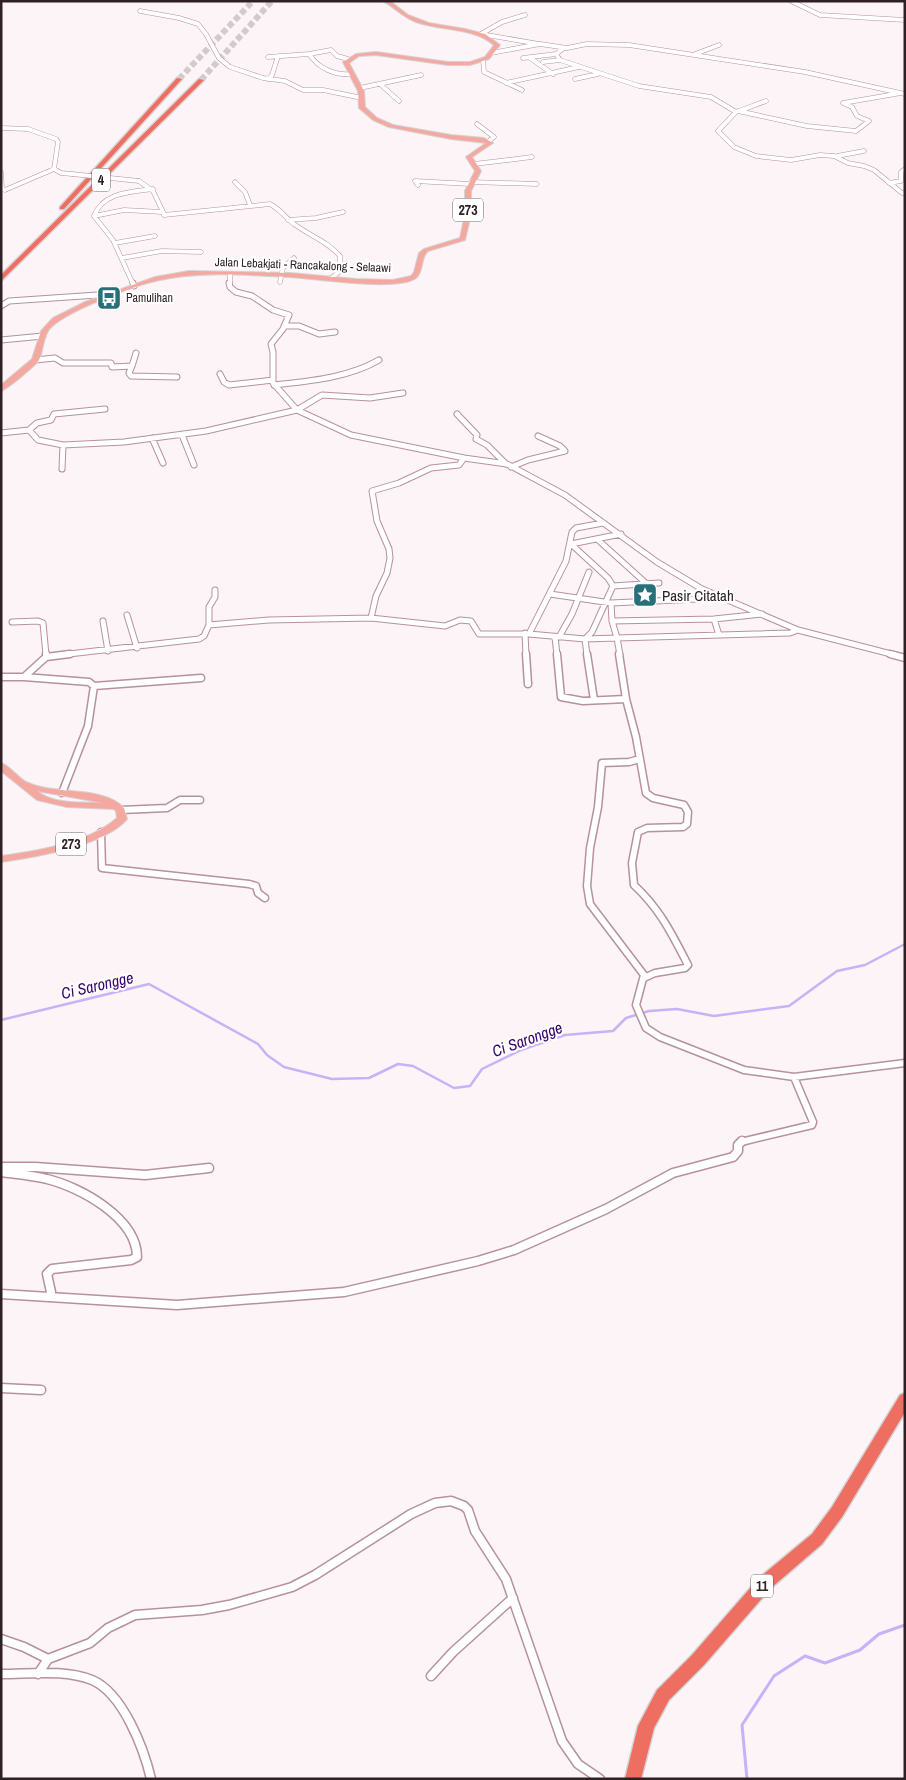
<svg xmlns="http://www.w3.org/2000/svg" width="906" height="1780" font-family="'Archivo Narrow',sans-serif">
<rect width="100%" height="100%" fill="#fcf4f6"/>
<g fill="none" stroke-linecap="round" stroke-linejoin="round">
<path stroke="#c7b2f7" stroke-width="2.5" d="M 1,1020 L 149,984 L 258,1044 L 267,1055 L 284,1067 L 332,1079 L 369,1078 L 398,1064 L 413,1066 L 454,1088 L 470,1086 L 482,1069 L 521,1050 L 565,1035 L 613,1031 L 626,1018 L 649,1011 L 677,1009 L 714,1016 L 789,1006 L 837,971 L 865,965 L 905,944"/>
<path stroke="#c7b2f7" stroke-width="3" d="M 747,1779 L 742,1725 L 774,1676 L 805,1656 L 825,1663 L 860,1650 L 879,1634 L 905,1625"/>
<path stroke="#d3cacc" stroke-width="6" stroke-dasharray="6 3" stroke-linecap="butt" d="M 179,79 L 253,1
M 201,80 L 272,1"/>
<defs>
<path id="street-far3" d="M 791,1 L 820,15 L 905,20
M 140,11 L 179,18 L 198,24 L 206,34 L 219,58 L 230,67 L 263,78 L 285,81 L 303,90 L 323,90 L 362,98
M 481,34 L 539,44
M 481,34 L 502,22 L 525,15
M 564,48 L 556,54 L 560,60 L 639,86 L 711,97 L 736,112 L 718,131 L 734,147 L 756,156 L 791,160 L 820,155 L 834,156 L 848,163 L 864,166 L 874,170 L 902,193 L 905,193
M 491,53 L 540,44 L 567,48 L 587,44 L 629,45 L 805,72 L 905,94
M 309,54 L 331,50 L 337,56 L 348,59
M 695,54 L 719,45
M 268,57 L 309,54 C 318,68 335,76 352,74
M 523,58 L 556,54
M 530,58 L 553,74
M 483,60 L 484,72 L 522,90
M 543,62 L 560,60
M 268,79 L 272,75 L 278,56
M 575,79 L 598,74
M 506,83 L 579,67
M 380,84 L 399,101
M 360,88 L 421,75
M 738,111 L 807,126 L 856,131 L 869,121 L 857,116 L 852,107 L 843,103 L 901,93
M 739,111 L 766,101
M 477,124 L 494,137 L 489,141
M 1,128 L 28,129 L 56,139 L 58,142 L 54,169 L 61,173 L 72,174
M 837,156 L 864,151
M 474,164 L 532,157
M 1,172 L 2,189 L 5,190 L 54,169
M 139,181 L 153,191 L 164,214
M 235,182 L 245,192 L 250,205
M 471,182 L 537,184
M 889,183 L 901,181 L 901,172 L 905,169
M 418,185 L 415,181 L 470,184
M 164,215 L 270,204 C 283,211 284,217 294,224 C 310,236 327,241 340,256 L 340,271 L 330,279
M 94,216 L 113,240 L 133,284
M 94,216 C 103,192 131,192 153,189
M 94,216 L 124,210 L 162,212
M 288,220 L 316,218 L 343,212
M 115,243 L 155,236
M 122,258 L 162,251 L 201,252
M 280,282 L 283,268 L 294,258
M 230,284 L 230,274"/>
<path id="street-far2" d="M 133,283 L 134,286
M 229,283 L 230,287 L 236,292 L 252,296 L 273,310 L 289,315 L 283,329 L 271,344 L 273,352 L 273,383 L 297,410 L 351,435 L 464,458 L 507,464 L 565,495 L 657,562 L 702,589 L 798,630 L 895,655
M 1,306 L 9,301 L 112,294
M 284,326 L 299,326 L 319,334 L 335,332
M 1,340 L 43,336
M 35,360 L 55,358 L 63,363 L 111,363 L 112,367 L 132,366 L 129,373 L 131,376 L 177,377
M 132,366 L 136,353
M 220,374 L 224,382 L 229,385 L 273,380
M 274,385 C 309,381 348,378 379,360
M 457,414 L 477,435 L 476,439 L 487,445 L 506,464
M 29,430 L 37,423 L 51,420 L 54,414 L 105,409
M 1,433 L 29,430 L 38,440 L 63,445 L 124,442 L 206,431 L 297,410 L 322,395 L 370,398 L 403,393
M 182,435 L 194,465
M 152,438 L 163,463
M 511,467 L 528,460 L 565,451 L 560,446 L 538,436
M 62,469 L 63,445
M 597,539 L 648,585
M 571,544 L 608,578 L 613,586 L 659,583
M 571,544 L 621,534
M 550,594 L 611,603 L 720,598
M 611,603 L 612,621
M 762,614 L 714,619 L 612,621 L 617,638 L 790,633 L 798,630
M 127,615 L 137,648
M 371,618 L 376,596 L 387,573 L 390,558 L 389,549 L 377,521 L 372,491 L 399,483 L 431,468 L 459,465 L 464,458
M 714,619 L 719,635
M 103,621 L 108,651
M 12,622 L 38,621 L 43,623 L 46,655
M 209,625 L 209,607 L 215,597 L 215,590
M 525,633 L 526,655
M 529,634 L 585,639 L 592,632 L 613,586
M 555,637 L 557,655
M 559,637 L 572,614 L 589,572
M 60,655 L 199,639 L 204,636 L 209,625 L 269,620 L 371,618 L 445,626 L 460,620 L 471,621 L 479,634 L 529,634 L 566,561 L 572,532 L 576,528 L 603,523
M 587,655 L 585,639 L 617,638 L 620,655"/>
<path id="street-far1" d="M 46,654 L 46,657
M 526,654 L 528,684
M 557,654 L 561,697 L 583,701 L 626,699 L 619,654
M 587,654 L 594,700
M 890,654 L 905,658
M 1,677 L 24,677 L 46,657 L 70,654
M 24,677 L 89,682 L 94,686 L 201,678
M 626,699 L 636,737 L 646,793 L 653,798 L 684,805 L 688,812 L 687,824 L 683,827 L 647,828 L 638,832 L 632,863 L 634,885 C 660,909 672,934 688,965 L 685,968 L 655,973 L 644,978
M 640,759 L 629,762 L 602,763 L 598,807 L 590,848 L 587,886 L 590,904 L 644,975 L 636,1005 L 646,1028 L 660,1037 L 744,1070 L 794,1077 L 905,1063
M 62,793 L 88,726 L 94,686
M 121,810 L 167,808 L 180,800 L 200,800
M 101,832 L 102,868 L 249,884 L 256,886 L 258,893 L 265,898
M 741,1142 L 812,1125 L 813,1122 L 794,1077"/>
<path id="street" d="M 1,1167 L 35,1167 L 145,1175 L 209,1168
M 1,1172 C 16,1174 32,1175 47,1179 C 80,1187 137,1218 137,1257 L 131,1260 L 52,1269 L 47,1274 L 51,1292 L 50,1296
M 1,1294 L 177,1305 L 344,1292 L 478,1261 L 514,1250 L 606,1209 L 673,1173 L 733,1157 L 738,1151 L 738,1145 L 742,1141
M 1,1388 L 41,1390
M 1,1639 L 24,1647 L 48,1659
M 1,1674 C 30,1674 65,1669 92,1680 C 123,1693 144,1749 151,1779
M 38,1674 L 48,1659 L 90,1643 L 108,1628 L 135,1615 L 202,1610 L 229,1605 L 292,1587 L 315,1575 L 411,1514 L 435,1503 L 451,1501 L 464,1506 L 468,1510 L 475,1531 L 506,1579 L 562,1741 L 578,1764 L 600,1779
M 431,1676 L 453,1652 L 513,1598"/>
<path id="primary" d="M 383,1 L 390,1 L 408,15 L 429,23 L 465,29 L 485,34 L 500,45 L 489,59 L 470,65 L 448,65 L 376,55 L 359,56 L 349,63 L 364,91 L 365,107 L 377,118 L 393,125 L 451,135 L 484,138 L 493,143 L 472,157 L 481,171 L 471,191 L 471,214 L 465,240 L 428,251 C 420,258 424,271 416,278 C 397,292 314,278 288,277 C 247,275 200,271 160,280 C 138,284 59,313 48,331 C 43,339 43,351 39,360 C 36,365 7,389 1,391 L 1,385 L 32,359 L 41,331 L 53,318 L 85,302 L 155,277 L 189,271 L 290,273 L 356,279 L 393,280 L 411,276 L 414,272 L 419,253 L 424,249 L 460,238 L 465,214 L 465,191 L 475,171 L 466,157 L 486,143 L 451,139 L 389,127 L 373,120 L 359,108 L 358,91 L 343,62 L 356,54 L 376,52 L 448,62 L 470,62 L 485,57 L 494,45 C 473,27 441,31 416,22 C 403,17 394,7 383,1 Z
M 1,763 C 11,767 17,777 26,782 C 55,796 102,785 124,808 L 127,819 C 104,846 35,857 1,862 L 1,856 C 38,851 89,843 117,818 L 116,811 L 114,809 L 67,807 L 37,800 L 1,771 ZM 37,791 L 104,803 C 83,802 54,805 37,791 Z"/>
<path id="highway" d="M 177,78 L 182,79 L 64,209 L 60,209 L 60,207 Z
M 199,79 L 204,80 L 1,281 L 1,275 Z
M 905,1393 L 905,1412 L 842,1517 L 822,1544 L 771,1588 L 704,1665 L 669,1700 L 654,1728 L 641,1779 L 625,1779 L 638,1726 L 657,1690 L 692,1655 L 759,1578 L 812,1534 L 832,1507 L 900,1395 Z"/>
</defs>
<use href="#street-far3" stroke="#b7919d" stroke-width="5"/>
<use href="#street-far2" stroke="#b7919d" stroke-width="7"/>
<use href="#street-far1" stroke="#b7919d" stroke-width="9"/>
<use href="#street" stroke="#b7919d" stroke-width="11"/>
<use href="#primary" stroke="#d5d2d3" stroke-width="2"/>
<use href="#highway" stroke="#d5d2d3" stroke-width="3"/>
<use href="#street-far3" stroke="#fff" stroke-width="4"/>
<use href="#street-far2" stroke="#fff" stroke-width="5"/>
<use href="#street-far1" stroke="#fff" stroke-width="6"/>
<use href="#street" stroke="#fff" stroke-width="8"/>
<use href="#primary" fill="#f5a8a0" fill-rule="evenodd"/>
<use href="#highway" fill="#ee6e61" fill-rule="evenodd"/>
<defs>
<path id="street-bridge" d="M 72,174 L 139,181"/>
</defs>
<use href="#street-bridge" stroke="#b7919d" stroke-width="5" stroke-linecap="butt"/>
<use href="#street-bridge" stroke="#fff" stroke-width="4"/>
</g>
<defs>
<symbol id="bus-square" viewBox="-11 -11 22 22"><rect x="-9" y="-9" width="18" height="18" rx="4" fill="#27707a" stroke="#fff"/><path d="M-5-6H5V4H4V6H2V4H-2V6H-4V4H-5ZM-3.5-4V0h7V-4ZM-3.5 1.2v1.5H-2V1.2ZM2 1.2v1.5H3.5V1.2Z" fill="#fff"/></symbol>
<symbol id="sight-square" viewBox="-11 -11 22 22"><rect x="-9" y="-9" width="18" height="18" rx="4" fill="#27707a" stroke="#fff"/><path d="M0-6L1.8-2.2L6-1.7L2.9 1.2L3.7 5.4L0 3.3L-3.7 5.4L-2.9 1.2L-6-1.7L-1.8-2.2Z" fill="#fff"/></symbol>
</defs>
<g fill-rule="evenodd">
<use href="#bus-square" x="95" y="284" width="28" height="28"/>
<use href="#sight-square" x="631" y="581" width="28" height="28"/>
</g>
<g text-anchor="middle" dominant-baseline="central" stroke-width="4.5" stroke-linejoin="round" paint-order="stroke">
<g font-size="12" fill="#2f2025" stroke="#fff">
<text transform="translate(303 265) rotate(2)">Jalan Lebakjati - Rancakalong - Selaawi</text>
</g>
<g font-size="12" fill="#2f2025" stroke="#fff" text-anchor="start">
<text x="126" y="298">Pamulihan</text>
</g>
<g fill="#fff" stroke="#6d6366" stroke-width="1">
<rect x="92" y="168.5" width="18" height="23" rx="4"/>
<rect x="453" y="198.5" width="30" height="23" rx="4"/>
<rect x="56" y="832.5" width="30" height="23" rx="4"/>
<rect x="751" y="1574.5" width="22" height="23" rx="4"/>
</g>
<g font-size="14" font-weight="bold" fill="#2f2025">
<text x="101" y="180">4</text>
<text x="468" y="210">273</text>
<text x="71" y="844">273</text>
<text x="762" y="1586">11</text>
</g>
<g font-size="15" fill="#2f2025" stroke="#fff" text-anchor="start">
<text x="662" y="595">Pasir Citatah</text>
</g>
<g font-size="16" font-style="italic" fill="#39046c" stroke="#fff">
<text transform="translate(97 985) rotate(-13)">Ci Sarongge</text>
<text transform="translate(527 1039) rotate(-20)">Ci Sarongge</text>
</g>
</g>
<rect width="906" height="1780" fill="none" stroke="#2f2025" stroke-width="5"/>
</svg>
